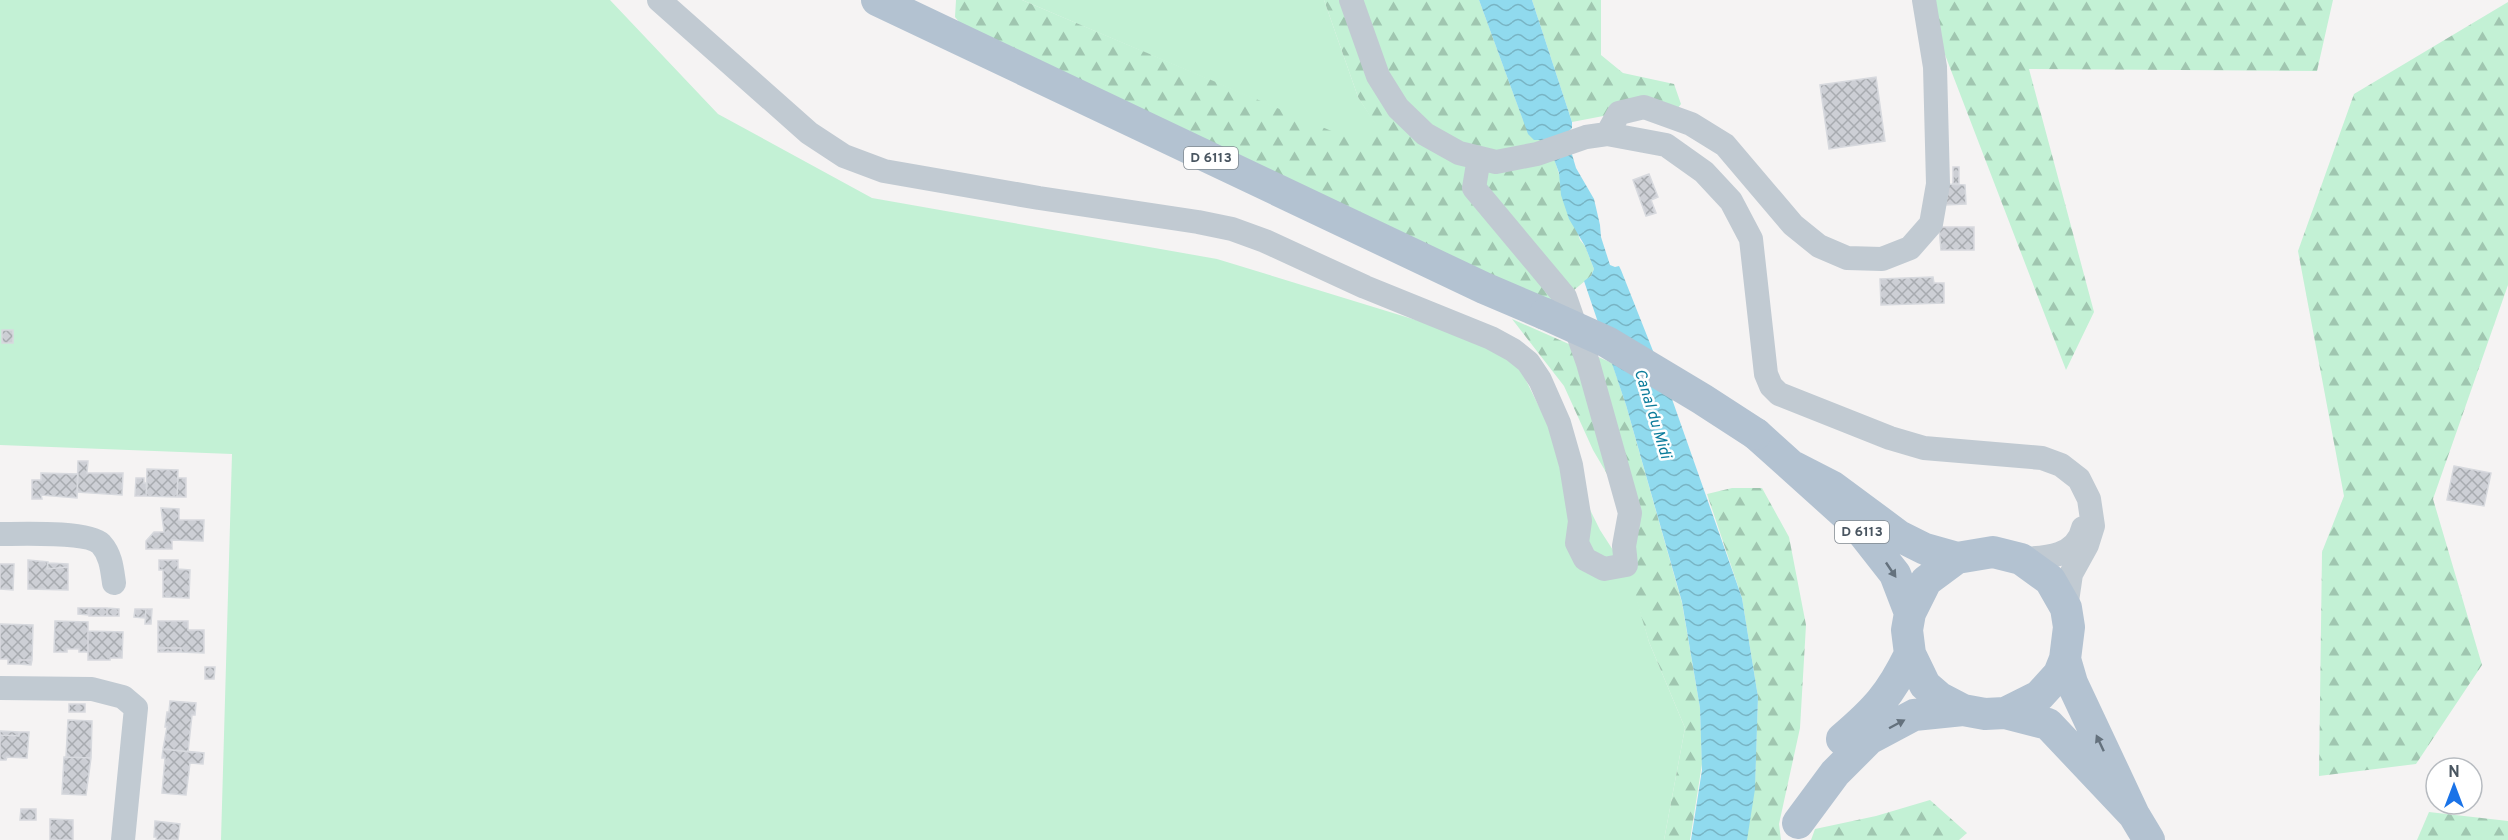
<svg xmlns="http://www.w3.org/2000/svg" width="2508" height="840" font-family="Overpass,sans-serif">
<defs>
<pattern id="forest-firs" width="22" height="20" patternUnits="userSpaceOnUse" patternTransform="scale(1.5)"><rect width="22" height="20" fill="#c3f1d5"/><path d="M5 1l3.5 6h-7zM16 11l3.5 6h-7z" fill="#a0c6b0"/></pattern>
<pattern id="water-waves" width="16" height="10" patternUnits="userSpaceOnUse" patternTransform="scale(1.5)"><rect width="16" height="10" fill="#90daee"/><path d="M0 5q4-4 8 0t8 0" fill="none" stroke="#78b4c4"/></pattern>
<pattern id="building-cross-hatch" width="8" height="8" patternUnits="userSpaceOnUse" patternTransform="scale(1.5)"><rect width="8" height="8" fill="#cdcfd5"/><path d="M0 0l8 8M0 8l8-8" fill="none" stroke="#a8abb0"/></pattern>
</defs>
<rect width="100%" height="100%" fill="#f5f3f3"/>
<path fill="#c3f1d5" d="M 0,0 L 610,0 L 718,114 L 872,198 L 1217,259 L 1468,336 L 1518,364 L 1600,530 L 1631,578 L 1649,642 L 1685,728 L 1664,840 L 221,840 L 232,454 L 0,445 Z
M 1022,0 L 1324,0 L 1358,97 L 1379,129 L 1367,147 Z"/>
<path fill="url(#forest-firs)" d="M 956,0 L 1022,0 L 1367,146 L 1378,129 L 1358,97 L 1324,0 L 1479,0 L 1523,120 L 1546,140 L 1551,149 L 1580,240 L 1585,246 L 1594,269 L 1591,276 L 1545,314 L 982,50 L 955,17 Z
M 1532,0 L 1601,0 L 1601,55 L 1623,73 L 1674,84 L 1681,104 L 1671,117 L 1619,113 L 1572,122 Z
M 1924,0 L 2333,0 L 2317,71 L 2029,69 L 2094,312 L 2066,370 Z
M 2508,2 L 2508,285 L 2433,499 L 2482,665 L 2416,764 L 2319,776 L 2322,552 L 2344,496 L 2298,251 L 2354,94 Z
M 1512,319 L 1612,363 L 1626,405 L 1682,603 L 1700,708 L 1702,764 L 1690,840 L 1664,840 L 1685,728 L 1649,642 L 1626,565 L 1630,513 L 1593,450 L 1564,386 Z
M 1732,488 L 1762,488 L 1789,537 L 1806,625 L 1800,728 L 1779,824 L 1781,840 L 1746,840 L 1755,783 L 1758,697 L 1742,598 L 1707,494 Z
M 1930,800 L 1967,833 L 1959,840 L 1811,840 L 1815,829 L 1876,816 Z
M 2429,812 L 2508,821 L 2508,840 L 2417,840 Z"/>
<path fill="url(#water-waves)" d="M 1479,0 L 1532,0 L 1572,122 L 1572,128 L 1566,134 L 1576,168 L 1594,199 L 1600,225 L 1601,237 L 1610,265 L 1615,267 L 1619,266 L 1621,270 L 1672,399 L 1742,598 L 1758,697 L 1755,789 L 1747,840 L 1691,840 L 1702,770 L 1700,708 L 1682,602 L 1626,405 L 1584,281 L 1591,276 L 1594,269 L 1585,246 L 1569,219 L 1561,195 L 1559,173 L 1547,140 L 1534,140 L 1528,134 Z"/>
<path fill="url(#building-cross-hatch)" stroke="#d7d9de" stroke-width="1.5" d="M 1876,77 L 1885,141 L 1829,149 L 1820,85 Z
M 1953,167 L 1959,167 L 1959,184 L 1953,184 Z
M 1649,174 L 1658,197 L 1651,200 L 1656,213 L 1646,216 L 1633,180 Z
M 1944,184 L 1965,185 L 1966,204 L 1944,205 Z
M 1939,227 L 1974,227 L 1974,250 L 1941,250 Z
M 1933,277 L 1934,283 L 1944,283 L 1944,303 L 1881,305 L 1880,279 Z
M 2,330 L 13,330 L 13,343 L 2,343 Z
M 78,461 L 88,461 L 87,473 L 123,473 L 122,495 L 77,492 Z
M 2454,466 L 2491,473 L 2484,506 L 2447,500 Z
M 147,469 L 178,470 L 177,497 L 146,496 Z
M 41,473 L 78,474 L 77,498 L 41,495 L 42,499 L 32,499 L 32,480 L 41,480 Z
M 136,478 L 144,478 L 144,483 L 147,483 L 146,496 L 135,496 Z
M 178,478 L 186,478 L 186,497 L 177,497 Z
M 161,508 L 179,509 L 179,520 L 204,520 L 203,541 L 172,540 L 172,549 L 146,549 L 146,541 L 154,532 L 164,532 Z
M 28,560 L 48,562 L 47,569 L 68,567 L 68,590 L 28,589 Z
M 159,560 L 178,560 L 178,569 L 190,570 L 189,598 L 163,597 L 163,570 L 159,570 Z
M 48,563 L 68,564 L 68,567 L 47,569 Z
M 0,564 L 14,564 L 13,590 L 0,589 Z
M 78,608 L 89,608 L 89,615 L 78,614 Z
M 89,608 L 107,608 L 107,616 L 89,616 Z
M 107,608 L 119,609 L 119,616 L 107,616 Z
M 135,609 L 146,609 L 145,618 L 134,617 Z
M 146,609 L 152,609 L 151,624 L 145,624 Z
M 55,621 L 88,622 L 88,652 L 79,652 L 79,649 L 67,649 L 67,652 L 54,652 Z
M 158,621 L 188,621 L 188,630 L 204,630 L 204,653 L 181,652 L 181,648 L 158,648 Z
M 0,624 L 33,625 L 32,660 L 19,660 L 19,664 L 8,664 L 8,659 L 0,659 Z
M 88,631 L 123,632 L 122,658 L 110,658 L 110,660 L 88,660 Z
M 158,648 L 181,648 L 181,652 L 158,652 Z
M 19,660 L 32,660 L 31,665 L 19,664 Z
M 205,667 L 215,667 L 214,679 L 205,679 Z
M 170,701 L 196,703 L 195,715 L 192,715 L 188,752 L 163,749 L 167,727 L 165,727 L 167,712 L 169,712 Z
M 69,704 L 85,704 L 85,712 L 69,712 Z
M 68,720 L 92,721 L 91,758 L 66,757 Z
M 0,731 L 19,732 L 19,736 L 0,735 Z
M 19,732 L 29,732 L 27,758 L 7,757 L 6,760 L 0,760 L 0,735 L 19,736 Z
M 163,749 L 204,753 L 203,764 L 190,763 L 186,795 L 162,793 L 165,758 L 162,758 Z
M 64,757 L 91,758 L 86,795 L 62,794 Z
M 21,809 L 36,809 L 36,820 L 20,820 Z
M 50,819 L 73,820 L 73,840 L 50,840 Z
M 155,821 L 180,824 L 178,840 L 156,840 L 157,837 L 154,837 Z"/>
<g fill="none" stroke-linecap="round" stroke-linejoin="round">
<path stroke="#c1cad2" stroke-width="24" d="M 659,0 L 809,133 L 844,156 L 884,171 L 1039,198 L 1198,222 L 1232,229 L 1265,241 L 1365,287 L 1491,338 L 1513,350 L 1528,362 L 1540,380 L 1559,423 L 1571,465 L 1580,521 L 1577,543 L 1585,559 L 1604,569 L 1626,565 L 1624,546 L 1630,513 L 1588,363 L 1565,297 L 1474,188 L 1479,158
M 1351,0 L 1378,76 L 1398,108 L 1425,134 L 1459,153 L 1496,162 L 1537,154 L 1586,137 L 1607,134 L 1666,145 L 1704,172 L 1731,201 L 1751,239 L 1766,374 L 1771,386 L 1779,394 L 1890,438 L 1924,448 L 2042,458 L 2061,465 L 2079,479 L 2089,499 L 2093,526 L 2087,545 L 2071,574 L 2066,608
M 1607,134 L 1619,113 L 1644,107 L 1691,124 L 1725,145 L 1793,225 L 1819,246 L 1847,258 L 1882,259 L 1910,248 L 1931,224 L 1938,184 L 1935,67 L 1924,0
M 0,534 C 20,534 88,531 101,544 C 111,555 112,569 114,583
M 2021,559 C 2045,558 2077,557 2083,528
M 0,688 L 92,689 L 123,697 L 136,708 L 123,840"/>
<path stroke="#b3c2d1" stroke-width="32" d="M 877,0 L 1484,288 L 1545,314
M 1756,434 L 1855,523 L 1895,574 L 1910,613
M 1794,467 L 1833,487 L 1899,536 L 1925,549 L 1957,558 L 1993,552 L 2021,559 L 2050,580 L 2066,608 L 2069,627 L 2065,659 L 2059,674 L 2039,696 L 2005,713
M 1957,558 L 1926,581 L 1910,613 L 1907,630 L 1910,654 L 1925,685 L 1940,698 L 1963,710
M 2065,659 L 2072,683 L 2134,815 L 2149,840
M 1842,739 C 1876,710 1890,695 1910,654
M 1798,823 L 1835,773 L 1869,739 L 1914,715 L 1963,710 L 1985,714 L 2005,713 L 2048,724 L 2134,815"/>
<path stroke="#b3c2d1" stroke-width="32" d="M 1545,314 L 1607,342 L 1702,399 L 1756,434"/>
</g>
<defs><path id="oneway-solid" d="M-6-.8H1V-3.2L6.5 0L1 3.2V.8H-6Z" transform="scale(1.5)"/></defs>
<g fill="#64717d">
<use href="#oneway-solid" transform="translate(1891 570) rotate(56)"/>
<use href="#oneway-solid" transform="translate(1897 724) rotate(-28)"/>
<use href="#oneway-solid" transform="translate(2100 743) rotate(-115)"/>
</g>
<g text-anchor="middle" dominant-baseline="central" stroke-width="5" stroke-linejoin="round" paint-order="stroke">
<g fill="#fff" stroke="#808990" stroke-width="1.5">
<rect x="1184" y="147" width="54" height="22" rx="4.5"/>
<rect x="1835" y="521" width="54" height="22" rx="4.5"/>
</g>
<g font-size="14" font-weight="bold" fill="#4a5661">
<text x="1211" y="158">D 6113</text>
<text x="1862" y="532">D 6113</text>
</g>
<g font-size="16" font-style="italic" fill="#0c7c9b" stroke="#fff">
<text transform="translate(1652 414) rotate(73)">Canal du Midi</text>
</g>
</g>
<g transform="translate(2454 786)"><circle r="28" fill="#ffffff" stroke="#b7bbc0" stroke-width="1.5"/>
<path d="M0-4.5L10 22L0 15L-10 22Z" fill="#1a73e8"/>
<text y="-9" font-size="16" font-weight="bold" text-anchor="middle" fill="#4a5661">N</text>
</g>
</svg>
